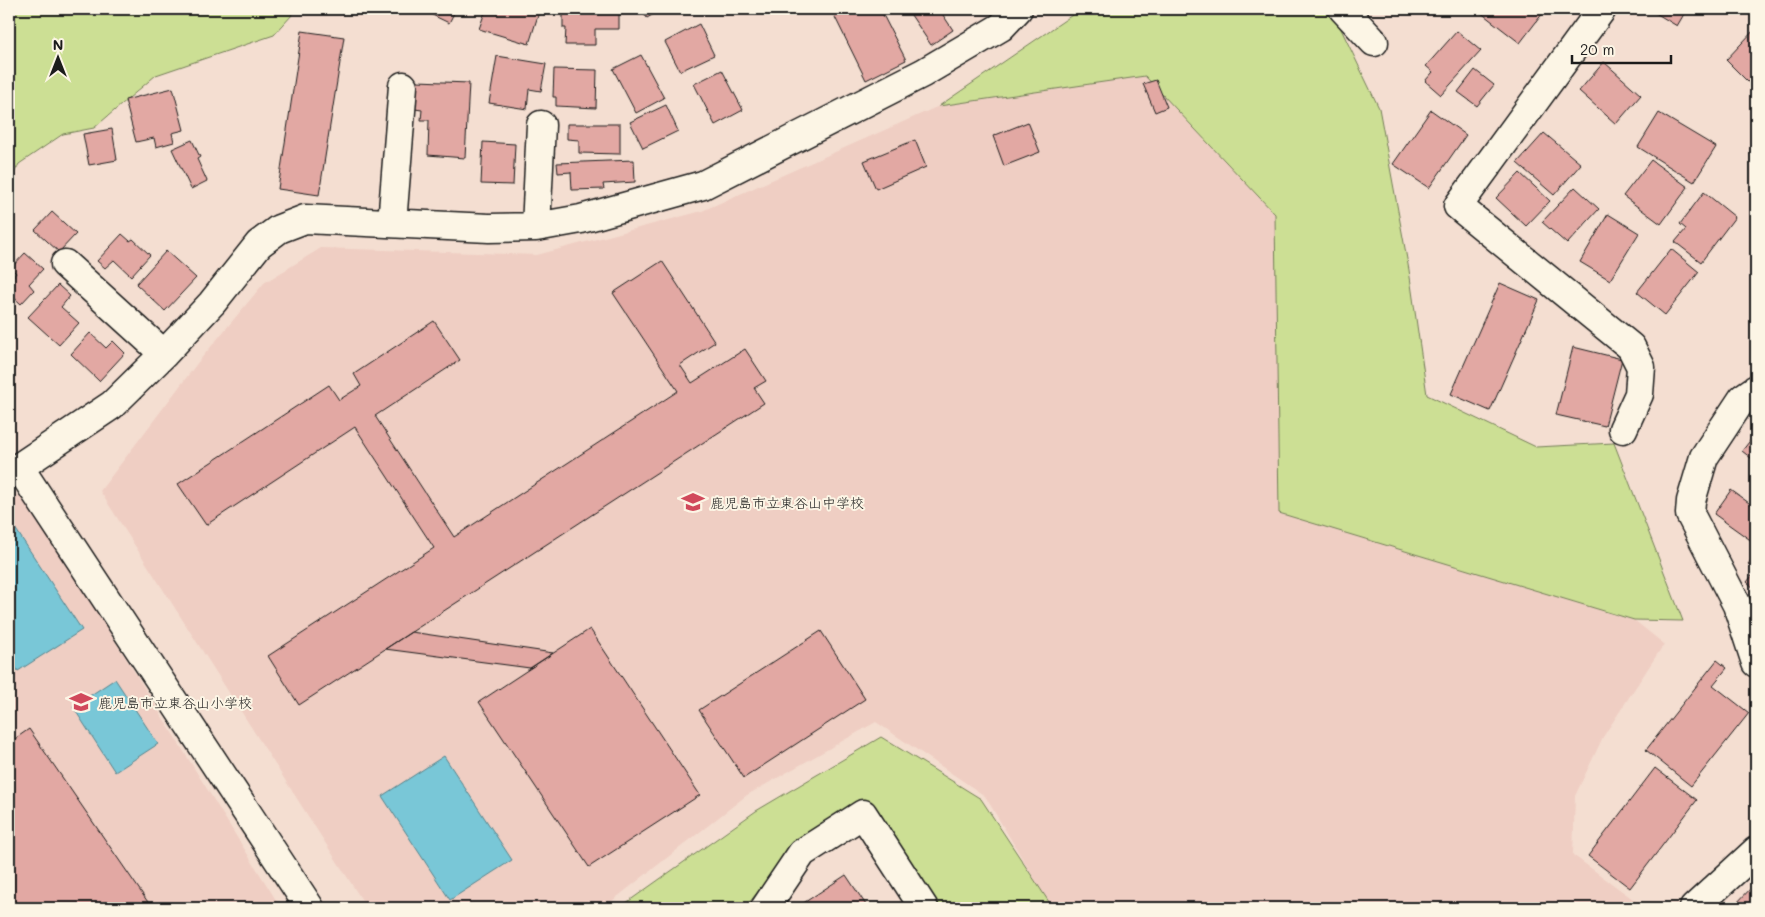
<svg xmlns="http://www.w3.org/2000/svg" width="1765" height="917" font-family="Mali,'Klee One',sans-serif">
<rect width="100%" height="100%" fill="#f4ded1"/>
<filter id="ink" filterUnits="userSpaceOnUse"><feTurbulence type="fractalNoise" baseFrequency=".02" numOctaves="2"/><feDisplacementMap in="SourceGraphic" scale="10" xChannelSelector="R" yChannelSelector="G"/><feConvolveMatrix kernelMatrix="1 2 1 2 8 2 1 2 1" color-interpolation-filters="sRGB"/></filter>
<g filter="url(#ink)">
<path fill="#efcec3" d="M 1145,76 L 1275,214 L 1279,513 L 1634,620 L 1664,644 L 1603,737 L 1575,796 L 1573,855 L 1645,908 L 1065,908 L 1048,902 L 985,796 L 876,722 L 747,795 L 603,908 L 367,908 L 100,491 L 199,361 L 264,283 L 321,248 L 537,255 L 702,211 L 939,106 Z
M 9,495 L 25,496 L 281,908 L 9,908 Z"/>
<path fill="#ccdf94" stroke="#747e58" d="M 9,9 L 289,9 L 292,15 L 274,35 L 156,75 L 94,128 L 63,134 L 19,164 L 9,182 Z
M 1081,9 L 1322,9 L 1340,27 L 1379,108 L 1409,270 L 1427,395 L 1536,447 L 1614,443 L 1683,621 L 1634,620 L 1279,513 L 1275,214 L 1145,76 L 939,106 Z
M 881,737 L 981,799 L 1053,908 L 941,908 L 869,800 L 802,836 L 745,908 L 619,908 L 756,811 Z"/>
<path fill="#79c7d7" stroke="#54838c" d="M 13,525 L 82,630 L 18,671 L 9,657 L 9,528 Z
M 115,679 L 158,744 L 115,772 L 73,707 Z
M 444,756 L 512,860 L 450,900 L 382,796 Z"/>
<path fill="#e2a8a3" stroke="#1c1c1c" d="M 423,9 L 456,9 L 449,23 L 422,10 Z
M 486,9 L 540,9 L 529,44 L 479,29 Z
M 577,9 L 619,9 L 619,29 L 595,29 L 595,45 L 565,45 L 566,28 L 563,28 L 563,12 L 577,12 Z
M 641,9 L 662,9 L 647,18 Z
M 831,9 L 880,9 L 906,60 L 866,80 Z
M 907,9 L 939,9 L 953,30 L 931,45 Z
M 1482,9 L 1546,9 L 1520,43 L 1480,12 Z
M 1649,9 L 1687,9 L 1677,26 Z
M 699,24 L 714,55 L 680,71 L 665,42 Z
M 1756,28 L 1756,90 L 1726,60 Z
M 302,31 L 344,37 L 319,195 L 278,189 Z
M 1457,31 L 1481,51 L 1441,95 L 1425,81 L 1433,72 L 1426,66 Z
M 641,55 L 664,98 L 636,113 L 613,69 Z
M 497,56 L 546,64 L 541,91 L 529,89 L 527,109 L 489,103 Z
M 1604,62 L 1641,95 L 1616,124 L 1579,91 Z
M 554,69 L 597,70 L 596,108 L 556,106 L 556,97 L 553,97 Z
M 722,70 L 743,110 L 715,125 L 694,84 Z
M 1475,70 L 1494,85 L 1477,106 L 1458,92 Z
M 1156,80 L 1167,107 L 1155,112 L 1143,84 Z
M 417,81 L 469,83 L 465,158 L 428,155 L 429,120 L 421,120 L 422,110 L 415,109 Z
M 173,88 L 184,130 L 172,133 L 174,142 L 156,147 L 154,138 L 136,142 L 125,100 Z
M 666,105 L 678,131 L 643,148 L 630,122 Z
M 1431,110 L 1466,135 L 1429,188 L 1393,164 Z
M 1659,113 L 1716,147 L 1694,182 L 1638,147 Z
M 1028,122 L 1040,152 L 1004,166 L 993,136 Z
M 567,124 L 620,124 L 620,154 L 579,153 L 579,140 L 567,139 Z
M 112,129 L 117,160 L 89,165 L 83,134 Z
M 1544,133 L 1581,164 L 1554,195 L 1517,163 Z
M 192,140 L 200,157 L 197,159 L 207,181 L 191,189 L 172,149 Z
M 915,140 L 926,167 L 876,189 L 864,161 Z
M 483,142 L 515,144 L 513,185 L 481,184 Z
M 634,160 L 635,182 L 603,184 L 604,189 L 572,190 L 571,172 L 558,173 L 557,163 Z
M 1651,160 L 1688,187 L 1661,224 L 1623,196 Z
M 1520,173 L 1550,201 L 1526,226 L 1496,198 Z
M 1575,187 L 1599,209 L 1567,244 L 1542,222 Z
M 1704,192 L 1735,217 L 1701,262 L 1675,242 L 1686,229 L 1680,224 Z
M 52,212 L 76,234 L 59,252 L 35,230 Z
M 1608,214 L 1639,233 L 1610,280 L 1580,262 Z
M 122,234 L 130,241 L 133,239 L 150,255 L 131,276 L 114,260 L 105,268 L 97,261 Z
M 1671,249 L 1699,272 L 1665,315 L 1637,292 Z
M 166,251 L 196,278 L 165,311 L 136,284 Z
M 25,253 L 43,269 L 29,284 L 34,290 L 21,304 L 9,293 L 9,282 L 16,273 L 11,268 Z
M 662,261 L 715,342 L 680,365 L 692,383 L 745,349 L 766,381 L 754,388 L 764,403 L 299,705 L 268,656 L 434,548 L 355,427 L 206,525 L 178,484 L 329,385 L 339,400 L 361,386 L 354,374 L 434,321 L 460,360 L 375,416 L 454,537 L 678,391 L 613,293 Z
M 1500,283 L 1539,300 L 1490,411 L 1451,394 Z
M 58,285 L 70,296 L 61,307 L 79,323 L 59,345 L 28,317 Z
M 90,333 L 106,348 L 113,341 L 125,353 L 99,381 L 71,354 Z
M 1573,347 L 1622,359 L 1605,426 L 1556,415 Z
M 1756,433 L 1756,462 L 1742,451 Z
M 1731,490 L 1756,508 L 1756,544 L 1714,514 Z
M 1756,554 L 1756,571 L 1748,564 Z
M 1756,571 L 1756,590 L 1747,582 Z
M 590,629 L 700,795 L 589,867 L 479,702 Z
M 821,631 L 865,699 L 744,778 L 699,710 Z
M 411,632 L 553,653 L 530,668 L 385,649 Z
M 1717,660 L 1727,668 L 1713,685 L 1749,713 L 1691,786 L 1646,750 Z
M 29,729 L 152,908 L 9,908 L 9,743 Z
M 1655,768 L 1697,800 L 1630,888 L 1588,856 Z
M 846,875 L 868,908 L 796,908 Z
M 1756,883 L 1756,908 L 1732,908 Z"/>
<g fill="none" stroke-linecap="round" stroke-linejoin="round">
<defs>
<path id="street" d="M 1343,9 L 1374,42
M 1602,9 L 1458,206 L 1631,347 L 1641,367 L 1639,394 L 1623,429
M 392,223 L 403,86
M 536,227 L 541,125
M 65,264 L 164,354
M 1756,389 L 1743,398 L 1704,457 L 1691,501 L 1690,514 L 1737,605 L 1756,663
M 19,467 L 310,908
M 9,474 L 112,405 L 164,354 L 212,303 L 259,244 L 279,229 L 305,219 L 489,228 L 536,227 L 581,219 L 703,185 L 923,73 L 1001,27 L 1018,9
M 765,908 L 802,853 L 863,814 L 924,908
M 1694,908 L 1756,851"/>
</defs>
<use href="#street" stroke="#1c1c1c" stroke-width="31"/>
<use href="#street" stroke="#fcf5e5" stroke-width="28"/>
</g>
</g>
<defs>
<symbol id="school-bare" viewBox="-9 -9 18 18"><path d="M0-5L7-2L0 1L-7-2ZM-4 1L0 2.5L4 1V4Q0 6-4 4Z" fill="#d1495b" stroke="#fcf5e5" stroke-width="2.5" paint-order="stroke"/></symbol>
</defs>
<g fill-rule="evenodd">
<use href="#school-bare" x="677" y="486" width="32" height="32"/>
<use href="#school-bare" x="65" y="686" width="32" height="32"/>
</g>
<g text-anchor="middle" dominant-baseline="central" stroke-width="4" stroke-linejoin="round" paint-order="stroke">
<g font-size="14" fill="#1c1c1c" stroke="#fcf5e5" text-anchor="start">
<text x="710" y="502">鹿児島市立東谷山中学校</text>
<text x="98" y="702">鹿児島市立東谷山小学校</text>
</g>
</g>
<rect width="1765" height="917" fill="none" stroke="#fcf5e5" stroke-width="30"/>
<rect x="15" y="15" width="1735" height="887" fill="none" stroke="#1c1c1c" stroke-width="2" filter="url(#ink)"/>
<g transform="translate(58 58)" stroke="#fcf5e5" stroke-width="4" paint-order="stroke">
<path d="M0-4L9 19L0 12L-9 19Z" fill="#1c1c1c"/>
<text y="-8" font-size="14" font-weight="bold" text-anchor="middle" fill="#1c1c1c">N</text>
</g>
<path d="M1572 55v8h99v-8" fill="none" stroke="#1c1c1c" stroke-width="2.5"/>
<text x="1580" y="55" font-size="15" fill="#1c1c1c" stroke="#fcf5e5" stroke-width="4" paint-order="stroke">20 m</text>
</svg>
